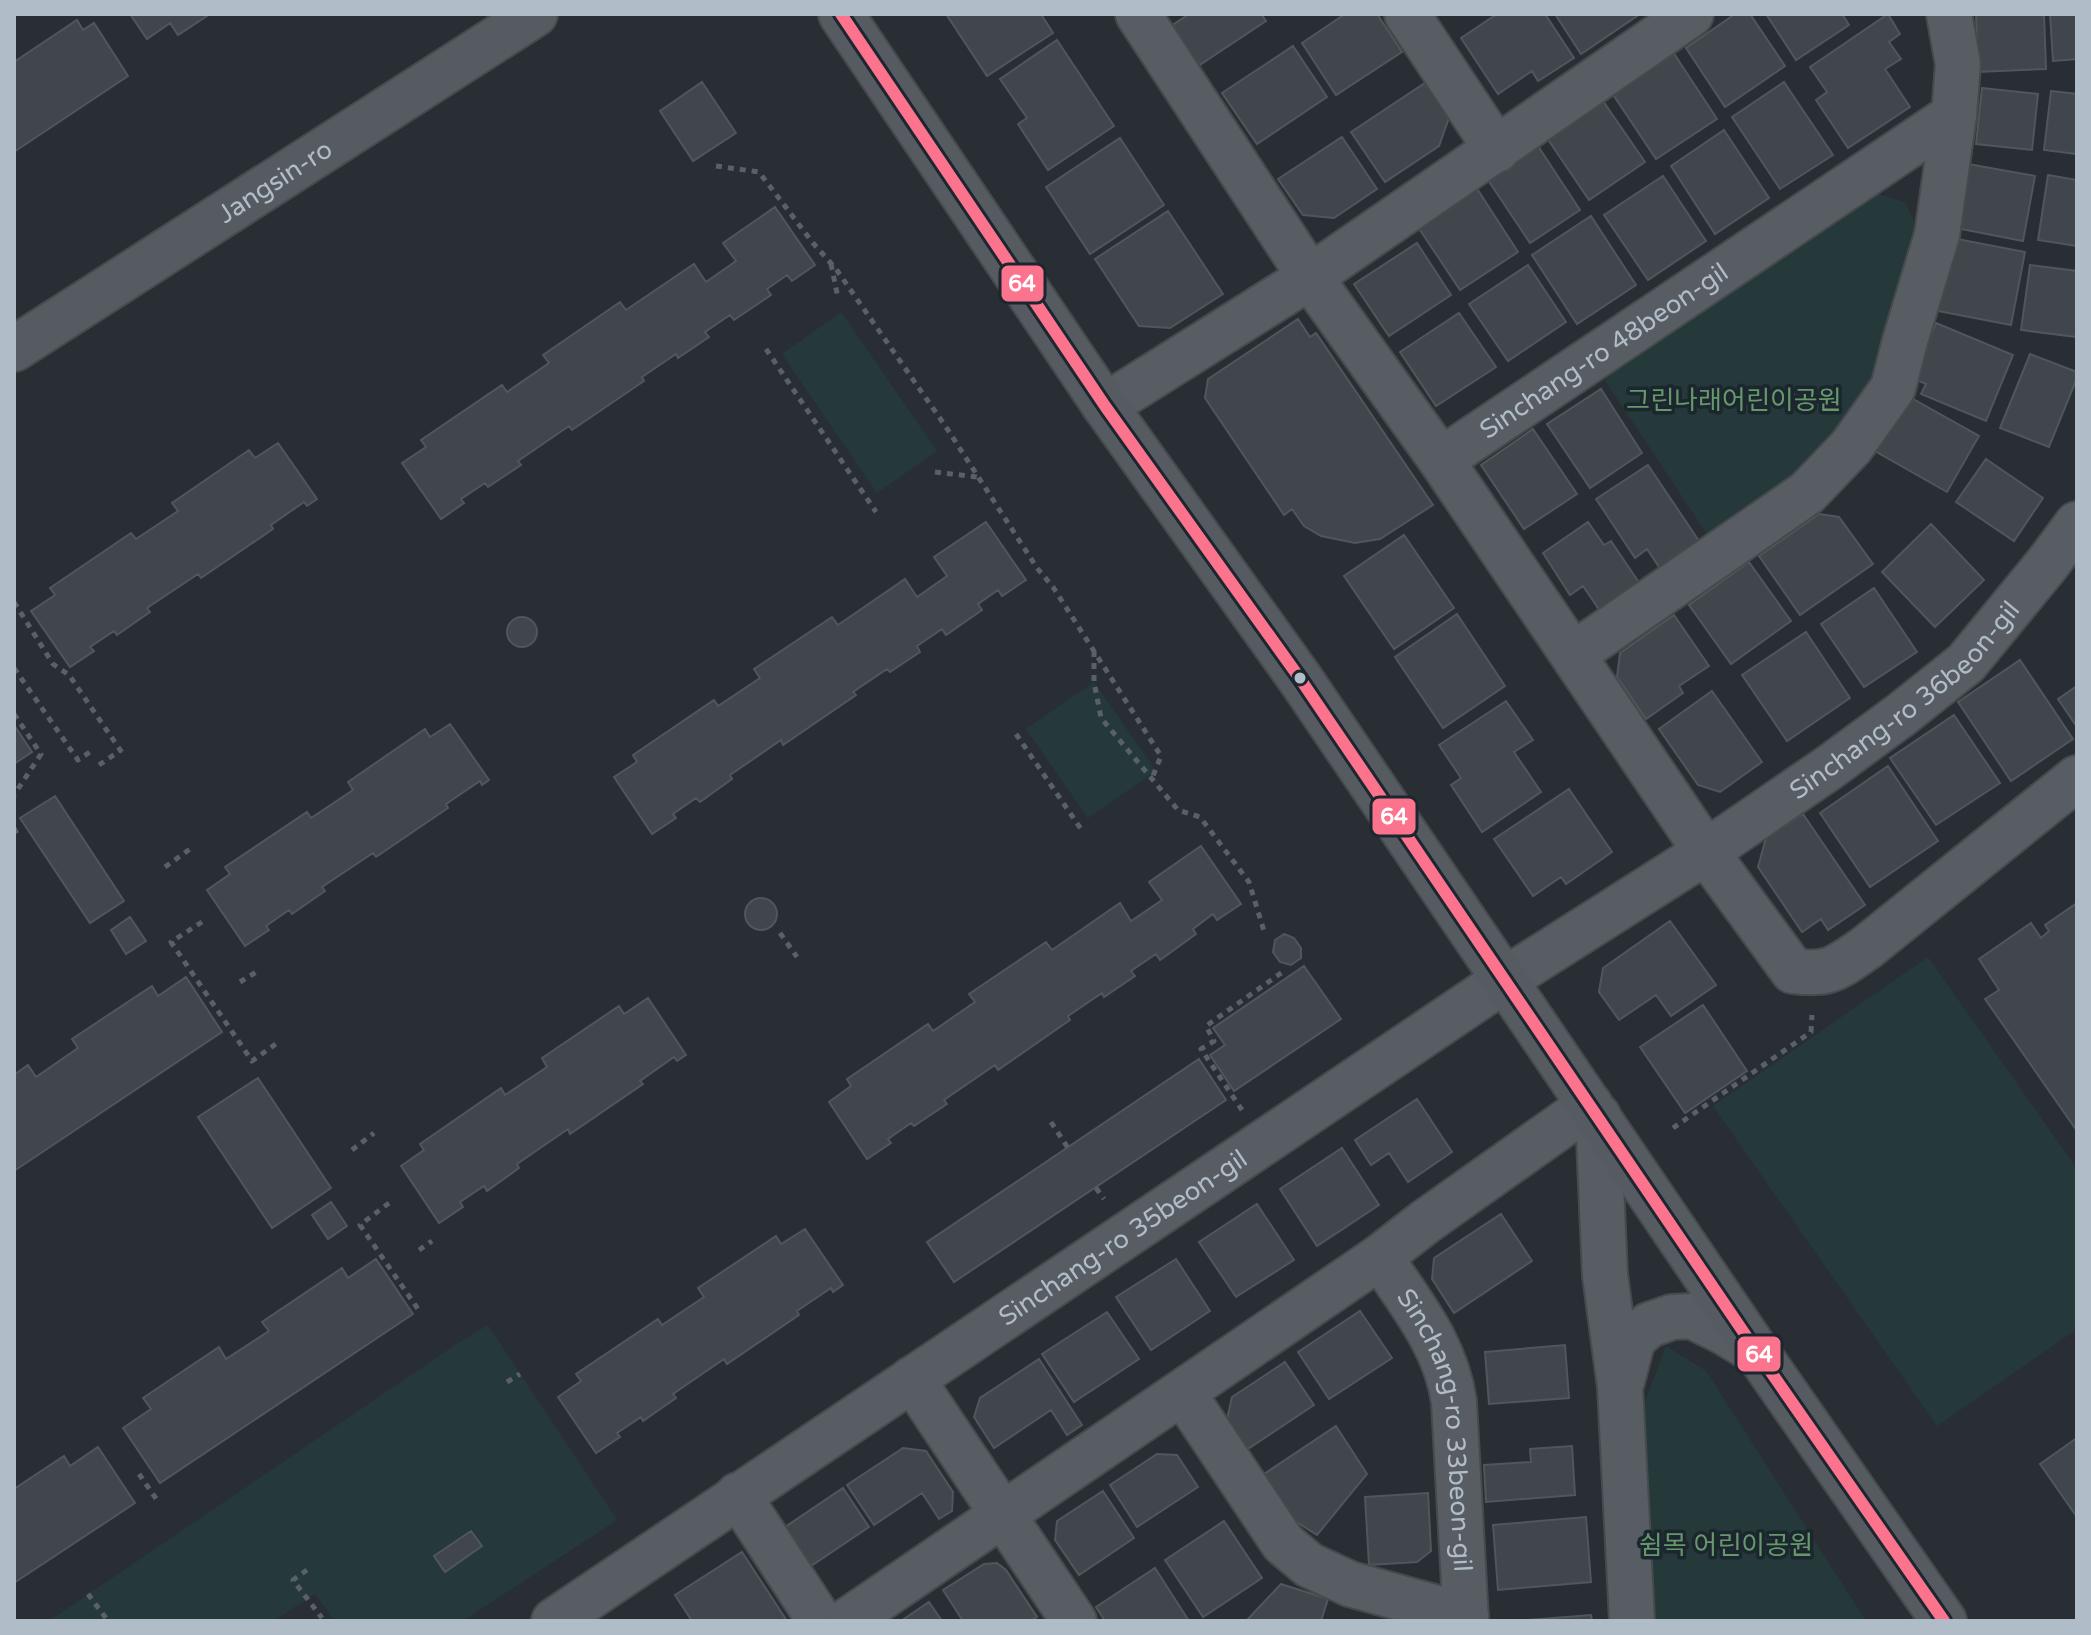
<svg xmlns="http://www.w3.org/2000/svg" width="2091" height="1635" font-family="'Varela Round','Noto Sans KR',sans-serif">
<rect width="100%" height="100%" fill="#282e34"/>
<path fill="#25393a" d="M 1876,193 L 1905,202 L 1915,224 L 1877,379 L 1818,459 L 1711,540 L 1600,373 Z
M 841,312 L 937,451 L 877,493 L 782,354 Z
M 1094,682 L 1156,771 L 1088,818 L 1026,729 Z
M 1928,957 L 2077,1169 L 2077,1329 L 1937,1426 L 1713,1106 Z
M 488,1325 L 617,1520 L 463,1621 L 335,1621 L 315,1594 L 273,1621 L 49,1621 L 458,1343 Z
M 1666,1346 L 1706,1371 L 1866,1621 L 1651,1621 L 1643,1407 Z"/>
<path fill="#40464b" stroke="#4f565c" stroke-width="2" d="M 130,14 L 210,14 L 178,35 L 170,23 L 147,39 Z
M 946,14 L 1041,14 L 1053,33 L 987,76 Z
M 1189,14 L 1261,14 L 1266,21 L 1198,66 L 1171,26 Z
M 1345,14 L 1377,14 L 1402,52 L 1336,95 L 1302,43 Z
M 1497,14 L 1545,14 L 1574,58 L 1538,81 L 1532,71 L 1498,94 L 1461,38 Z
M 1555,14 L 1640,14 L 1581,54 Z
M 1735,14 L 1750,14 L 1785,66 L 1725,107 L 1686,48 Z
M 1766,14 L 1842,14 L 1849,25 L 1796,60 Z
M 1888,14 L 1900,34 L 1889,42 L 1901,59 L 1885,69 L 1910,107 L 1848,148 L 1816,100 L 1827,92 L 1810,67 Z
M 1976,14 L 2044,14 L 2046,69 L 1978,72 Z
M 2050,14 L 2077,14 L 2077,59 L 2053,61 Z
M 77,20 L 83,30 L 94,23 L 128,76 L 14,152 L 14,62 Z
M 1057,40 L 1114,126 L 1048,170 L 1018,124 L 1027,118 L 1000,79 Z
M 1293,46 L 1327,97 L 1257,144 L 1222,93 Z
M 1673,52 L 1717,119 L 1656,159 L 1612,93 Z
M 1428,81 L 1450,115 L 1439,146 L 1385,182 L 1351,132 Z
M 702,82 L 736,133 L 693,161 L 660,111 Z
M 1784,82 L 1833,155 L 1780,189 L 1732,117 Z
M 1982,88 L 2038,94 L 2032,150 L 1976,144 Z
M 2051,91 L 2077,94 L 2077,154 L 2044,150 Z
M 1603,101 L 1645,162 L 1589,200 L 1547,138 Z
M 1724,130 L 1769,198 L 1715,234 L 1671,166 Z
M 1342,137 L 1377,189 L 1334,218 L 1303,215 L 1278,179 Z
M 1120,138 L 1164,205 L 1090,254 L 1046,187 Z
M 1538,146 L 1580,210 L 1530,243 L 1488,180 Z
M 1968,164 L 2035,176 L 2023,241 L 1956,228 Z
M 2048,175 L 2077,180 L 2077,246 L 2038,240 Z
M 1663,176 L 1706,241 L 1648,280 L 1604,215 Z
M 1476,187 L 1518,252 L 1460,290 L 1418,227 Z
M 775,207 L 815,265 L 792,281 L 787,275 L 767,289 L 771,295 L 734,320 L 730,315 L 705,332 L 709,337 L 678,358 L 676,354 L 642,377 L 644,381 L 572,430 L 569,426 L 518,461 L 521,465 L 488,487 L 485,483 L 461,499 L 464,503 L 441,519 L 402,463 L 426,447 L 421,440 L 502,385 L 507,392 L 549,363 L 543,355 L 620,302 L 626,310 L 694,264 L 706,282 L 736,261 L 723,243 Z
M 1168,211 L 1223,294 L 1170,328 L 1139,326 L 1095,259 Z
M 1591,216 L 1636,285 L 1577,324 L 1532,255 Z
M 1952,238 L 2025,252 L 2011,325 L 1938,311 Z
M 1417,243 L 1451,295 L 1389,336 L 1354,284 Z
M 1528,265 L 1566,322 L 1508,361 L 1469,304 Z
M 2030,265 L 2077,271 L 2077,337 L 2021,330 Z
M 1459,313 L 1496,367 L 1436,406 L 1400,352 Z
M 1298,319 L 1310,337 L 1316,333 L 1433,505 L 1380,539 L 1355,543 L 1321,536 L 1304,526 L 1292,509 L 1284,515 L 1205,398 L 1208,379 Z
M 1936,323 L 2013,355 L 1986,421 L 1921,394 L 1926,384 L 1912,378 Z
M 2030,354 L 2077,372 L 2077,378 L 2049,447 L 2000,428 Z
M 1601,389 L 1642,453 L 1590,488 L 1547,424 Z
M 1906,395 L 1979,436 L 1947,492 L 1875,451 Z
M 1533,429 L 1577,494 L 1524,529 L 1481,465 Z
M 278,443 L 317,499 L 307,506 L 304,502 L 271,525 L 273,529 L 201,578 L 198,574 L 147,608 L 150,612 L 117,635 L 114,631 L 90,647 L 94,651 L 70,667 L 31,611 L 55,595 L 50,588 L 131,533 L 136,539 L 178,511 L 172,503 L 249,450 L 255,458 Z
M 1986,459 L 2043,498 L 2014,541 L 1956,502 Z
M 1648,465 L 1701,544 L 1661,570 L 1647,549 L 1635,558 L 1596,499 Z
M 1819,514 L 1839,517 L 1873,564 L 1800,615 L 1759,556 Z
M 986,522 L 1026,580 L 1002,596 L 998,590 L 978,604 L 982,610 L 946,635 L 942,629 L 917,646 L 920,652 L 890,672 L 887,669 L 853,692 L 856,695 L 783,745 L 781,740 L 730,775 L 732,779 L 700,802 L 696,798 L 673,814 L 676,818 L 652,834 L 614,777 L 637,762 L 633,755 L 714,700 L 718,706 L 760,678 L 754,669 L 832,617 L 838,625 L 905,579 L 917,597 L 947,576 L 934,557 Z
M 1588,522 L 1604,545 L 1611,541 L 1640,584 L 1600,611 L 1583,586 L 1570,595 L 1543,553 Z
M 1931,524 L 1984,580 L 1935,627 L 1882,572 Z
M 1404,535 L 1454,608 L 1394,649 L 1344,576 Z
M 1749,562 L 1791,621 L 1731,664 L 1689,605 Z
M 1874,588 L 1917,652 L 1864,687 L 1821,624 Z
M 1457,614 L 1505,686 L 1443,728 L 1395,657 Z
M 1674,615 L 1709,666 L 1679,686 L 1683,693 L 1646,719 L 1617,677 L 1620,653 Z
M507 632a15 15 0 1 1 30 0a15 15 0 1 1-30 0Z
M 1806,632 L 1850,698 L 1787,741 L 1742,675 Z
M 2020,660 L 2073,739 L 2011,781 L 1958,702 Z
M 2077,686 L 2077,727 L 2058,699 Z
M 1712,691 L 1762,762 L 1720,792 L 1698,785 L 1659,729 Z
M 1506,701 L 1533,740 L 1514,752 L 1541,792 L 1482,832 L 1451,785 L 1461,778 L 1439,745 Z
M 1954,715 L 2000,783 L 1936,825 L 1890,758 Z
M 450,724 L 489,780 L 482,785 L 480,781 L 446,804 L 448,808 L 376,857 L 373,853 L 322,887 L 325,891 L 292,914 L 289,910 L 266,926 L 269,930 L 245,946 L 207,890 L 230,874 L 225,867 L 307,812 L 311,818 L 353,790 L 348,782 L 425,729 L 430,737 Z
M 14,725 L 32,752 L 14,764 Z
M 1888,766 L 1938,841 L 1870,887 L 1820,813 Z
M 1569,789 L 1612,852 L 1566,884 L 1561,877 L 1533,896 L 1494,839 Z
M 55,796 L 124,901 L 90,923 L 20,818 Z
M 1803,814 L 1865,905 L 1828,930 L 1821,919 L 1802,932 L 1758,867 L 1766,838 Z
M 1201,846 L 1241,904 L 1217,920 L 1213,914 L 1193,929 L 1196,934 L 1160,960 L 1156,954 L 1131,971 L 1135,976 L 1104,997 L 1102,993 L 1068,1016 L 1070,1020 L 998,1070 L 995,1065 L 944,1100 L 947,1104 L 914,1126 L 911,1123 L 888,1139 L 891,1143 L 867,1159 L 829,1102 L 851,1086 L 847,1079 L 928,1024 L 933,1031 L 975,1002 L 969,994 L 1046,942 L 1052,950 L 1120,903 L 1131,921 L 1162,900 L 1149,882 Z
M745 914a16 16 0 1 1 32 0a16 16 0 1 1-32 0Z
M 2077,903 L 2077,1131 L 1985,999 L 1999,990 L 1979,959 L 2031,923 L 2041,938 L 2049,931 L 2045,925 Z
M 130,917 L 146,941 L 126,954 L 111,930 Z
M 1670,921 L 1716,985 L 1671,1016 L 1656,995 L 1619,1020 L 1599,992 L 1603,968 Z
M 1284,934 L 1294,938 L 1301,948 L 1301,958 L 1291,965 L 1280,962 L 1273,952 L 1275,940 Z
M 1304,966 L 1341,1019 L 1234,1091 L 1210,1055 L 1225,1045 L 1213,1028 Z
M 186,977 L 222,1032 L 14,1171 L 14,1075 L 28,1065 L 36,1077 L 78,1048 L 72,1039 L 152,986 L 158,996 Z
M 648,998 L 686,1055 L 677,1061 L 674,1057 L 640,1081 L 643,1084 L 570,1134 L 568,1129 L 517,1164 L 519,1168 L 487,1191 L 484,1186 L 460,1202 L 463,1207 L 439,1223 L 401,1166 L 424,1150 L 420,1144 L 501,1088 L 505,1095 L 547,1067 L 542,1058 L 619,1006 L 624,1014 Z
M 1703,1005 L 1747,1071 L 1685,1113 L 1640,1047 Z
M 1199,1059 L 1226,1100 L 954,1282 L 927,1242 Z
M 258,1078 L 331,1188 L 272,1228 L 198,1117 Z
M 1417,1099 L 1452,1152 L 1408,1182 L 1389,1153 L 1371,1165 L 1355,1140 Z
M 1342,1148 L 1379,1205 L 1317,1246 L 1280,1189 Z
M 331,1202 L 347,1226 L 328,1239 L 312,1215 Z
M 1257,1204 L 1294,1260 L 1236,1297 L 1199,1242 Z
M 1501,1214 L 1532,1261 L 1454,1313 L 1432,1279 L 1434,1258 Z
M 805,1229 L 843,1285 L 833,1292 L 831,1288 L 797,1311 L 799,1315 L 727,1364 L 724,1359 L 673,1394 L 676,1398 L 643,1421 L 641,1417 L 617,1433 L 620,1437 L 596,1453 L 558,1397 L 581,1381 L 576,1374 L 658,1319 L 662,1325 L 704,1297 L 698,1288 L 776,1236 L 781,1244 Z
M 376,1259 L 413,1314 L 160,1483 L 123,1428 L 151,1409 L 143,1398 L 219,1347 L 226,1359 L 269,1331 L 262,1322 L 342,1268 L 348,1278 Z
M 1176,1259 L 1210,1311 L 1151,1350 L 1116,1297 Z
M 1360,1311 L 1392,1358 L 1329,1399 L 1298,1352 Z
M 1107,1312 L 1139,1359 L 1074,1402 L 1042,1354 Z
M 1565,1345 L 1569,1398 L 1489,1404 L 1485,1352 Z
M 1039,1359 L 1082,1425 L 1067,1435 L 1051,1410 L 994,1448 L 974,1417 L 980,1398 Z
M 1285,1362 L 1314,1405 L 1248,1449 L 1227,1419 L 1232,1397 Z
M 1336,1426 L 1367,1474 L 1317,1535 L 1295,1521 L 1264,1474 Z
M 2077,1438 L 2077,1517 L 2040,1464 Z
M 1572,1446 L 1575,1495 L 1486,1502 L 1484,1465 L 1531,1462 L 1530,1449 Z
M 98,1447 L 135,1503 L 14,1583 L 14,1489 L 64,1456 L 70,1466 Z
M 903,1448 L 926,1451 L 953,1492 L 952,1511 L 939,1519 L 922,1493 L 874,1525 L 847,1485 Z
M 1157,1454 L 1177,1455 L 1198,1487 L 1137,1527 L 1110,1485 Z
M 843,1488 L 869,1527 L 811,1566 L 785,1527 Z
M 1103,1491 L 1134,1538 L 1079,1575 L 1055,1540 L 1057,1521 Z
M 1428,1493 L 1431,1551 L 1417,1562 L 1369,1565 L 1365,1497 Z
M 1586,1517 L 1591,1582 L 1498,1590 L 1493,1525 Z
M 1224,1521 L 1262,1578 L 1203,1617 L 1165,1560 Z
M 471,1531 L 482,1546 L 445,1572 L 434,1556 Z
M 742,1552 L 787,1621 L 692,1621 L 675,1595 Z
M 997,1563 L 1006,1570 L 1037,1617 L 1030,1621 L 963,1621 L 943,1590 L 984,1564 Z
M 1155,1568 L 1189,1621 L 1105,1621 L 1096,1607 Z
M 1281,1584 L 1328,1599 L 1321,1621 L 1246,1621 Z
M 929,1602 L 942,1621 L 901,1621 Z
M 1591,1615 L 1592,1621 L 1514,1621 Z"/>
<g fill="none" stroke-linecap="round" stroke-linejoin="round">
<defs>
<g id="street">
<path d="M 1138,14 L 1310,277 L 1441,460 L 1706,852 L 1793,971 C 1829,976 1837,968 1866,948 L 2077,778"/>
<path d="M 1407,14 L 1497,150"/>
<path d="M 1105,406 L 1310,277 L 1691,14"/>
<path id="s1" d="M 1441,460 L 1954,115"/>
<path d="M 1574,654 L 1807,493 L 1851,447 L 1893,388 L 1905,341 L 1937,235 L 1954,115 L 1958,64 L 1949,14"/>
<path d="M 1598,1116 L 1605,1275 L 1620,1387 L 1632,1621"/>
<path id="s2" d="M 1380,1257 C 1411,1304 1446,1345 1454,1402 L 1466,1621"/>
<path d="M 912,1379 L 1074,1621"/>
<path d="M 1622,1381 L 1633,1339 L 1649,1325 L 1672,1317 L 1692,1316 L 1724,1332 L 1757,1352"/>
<path d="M 1183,1393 L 1283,1543 L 1309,1565 L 1350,1584 L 1466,1616"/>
<path d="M 738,1495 L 820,1621"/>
<path id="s3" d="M 554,1621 L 1506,979 L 1706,852 L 1830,767 L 1902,714 L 1966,663 L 2048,563 L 2077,524"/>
<path d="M 847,1621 L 1380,1257 L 1425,1222 L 1590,1105"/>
</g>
<g id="secondary">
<path d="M 841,14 L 1105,406 L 1301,680 L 1757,1352 L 1944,1621"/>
<path id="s4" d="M 14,349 L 535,14"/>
</g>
</defs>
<use href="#street" stroke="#464a4f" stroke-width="48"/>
<use href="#secondary" stroke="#464a4f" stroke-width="48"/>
<path stroke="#5a6166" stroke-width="5" stroke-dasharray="6 6" stroke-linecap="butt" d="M 716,166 L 759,172 L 813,243 L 836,269 L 946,427 L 1037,568 L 1053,587 L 1161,756 L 1151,781
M 831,264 L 838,298
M 766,349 L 876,512
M 935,472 L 977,477
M 14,602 L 53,664 L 69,675 L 125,757
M 1094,651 L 1094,682 L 1101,718 L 1178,810 L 1200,817 L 1249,882 L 1264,931
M 14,668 L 78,760 L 90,752
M 14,714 L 41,754 L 14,795
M 1016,734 L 1081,829
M 99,765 L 121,750
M 14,828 L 17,834
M 165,867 L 190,849
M 202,922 L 171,942 L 252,1061 L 280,1041
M 780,933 L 797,957
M 240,982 L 258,971
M 1242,1110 L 1201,1049 L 1214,1041 L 1206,1026 L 1284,971
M 1051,1122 L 1068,1148
M 1673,1128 L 1811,1032 L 1812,1015
M 352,1150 L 374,1133
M 1096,1188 L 1104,1199
M 389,1203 L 360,1225 L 420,1312
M 419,1250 L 432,1241
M 507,1382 L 520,1374
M 139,1474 L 157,1500
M 307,1570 L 293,1580 L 322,1618
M 88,1594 L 108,1621"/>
<use href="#street" stroke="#575d63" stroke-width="44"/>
<use href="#secondary" stroke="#565b61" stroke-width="44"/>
<defs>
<path id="bus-1" d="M 841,14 L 1105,406 L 1301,680 L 1757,1352 L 1944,1621"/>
</defs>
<use href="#bus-1" stroke="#1b262f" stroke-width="18"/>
<use href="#bus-1" stroke="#fc738d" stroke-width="12"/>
</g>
<circle fill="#b0bcc7" stroke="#1b262f" stroke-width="3" cx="1300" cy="678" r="7"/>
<g text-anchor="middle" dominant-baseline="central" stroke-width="7" stroke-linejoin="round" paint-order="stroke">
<g font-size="26" fill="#b0bcc7" stroke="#1b262f">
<text stroke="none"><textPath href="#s4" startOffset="310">Jangsin-ro</textPath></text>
<text stroke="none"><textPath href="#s1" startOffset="196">Sinchang-ro 48beon-gil</textPath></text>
<text stroke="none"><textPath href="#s3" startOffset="1636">Sinchang-ro 36beon-gil</textPath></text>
<text stroke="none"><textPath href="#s3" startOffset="686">Sinchang-ro 35beon-gil</textPath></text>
<text stroke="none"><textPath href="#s2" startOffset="188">Sinchang-ro 33beon-gil</textPath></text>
</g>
<g font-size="26" fill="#67986c" stroke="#1b262f">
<text x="1734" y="400">그린나래어린이공원</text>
<text x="1726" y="1545">쉼목 어린이공원</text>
</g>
</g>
<g stroke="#1b262f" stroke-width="3">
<rect x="1000" y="264" width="45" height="39" rx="8" fill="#fc738d"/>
<rect x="1371" y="797" width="46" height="39" rx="8" fill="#fc738d"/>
<rect x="1736" y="1335" width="46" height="38" rx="8" fill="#fc738d"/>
</g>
<g font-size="22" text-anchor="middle" font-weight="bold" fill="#fff">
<text x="1022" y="291">64</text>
<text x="1394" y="824">64</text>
<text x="1759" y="1362">64</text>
</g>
<rect width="2091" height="1635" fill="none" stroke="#b0bcc7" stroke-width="32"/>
</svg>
